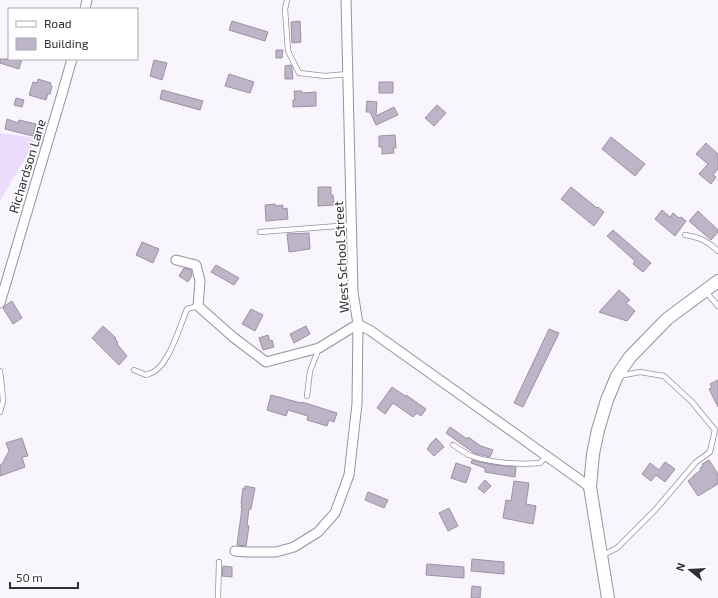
<svg xmlns="http://www.w3.org/2000/svg" width="718" height="598" font-family="'Exo 2',sans-serif">
<rect width="100%" height="100%" fill="#f9f5fd"/>
<path fill="#ebdcfd" d="M 0,133 L 37,138 L 0,201 Z"/>
<path fill="#bdb5c7" stroke="#9a92a4" d="M 232,21 L 268,32 L 265,41 L 229,30 Z
M 300,21 L 301,42 L 292,43 L 291,22 Z
M 276,50 L 283,50 L 282,58 L 276,58 Z
M 0,59 L 22,59 L 19,69 L 0,63 Z
M 154,60 L 167,63 L 162,80 L 150,76 Z
M 291,65 L 292,68 L 293,79 L 285,79 L 285,66 Z
M 229,74 L 254,82 L 250,93 L 225,86 Z
M 38,79 L 51,83 L 50,85 L 52,86 L 50,94 L 48,94 L 46,100 L 29,95 L 33,82 L 37,83 Z
M 379,82 L 393,82 L 393,93 L 379,93 Z
M 162,90 L 203,101 L 200,110 L 160,99 Z
M 294,91 L 302,91 L 302,93 L 316,92 L 316,106 L 293,107 L 293,100 L 295,100 Z
M 16,98 L 24,100 L 22,107 L 14,105 Z
M 367,101 L 377,102 L 376,116 L 394,107 L 398,115 L 376,125 L 370,112 L 366,112 Z
M 437,105 L 446,113 L 434,126 L 425,118 Z
M 7,119 L 18,123 L 19,120 L 36,124 L 33,136 L 5,129 Z
M 395,135 L 396,148 L 393,148 L 394,153 L 382,154 L 382,147 L 379,147 L 379,136 Z
M 611,137 L 645,164 L 635,176 L 602,149 Z
M 706,143 L 718,154 L 718,169 L 713,175 L 716,177 L 711,184 L 699,174 L 708,164 L 696,154 Z
M 318,187 L 331,187 L 331,195 L 333,195 L 334,205 L 318,206 Z
M 571,187 L 597,208 L 598,207 L 604,212 L 594,226 L 561,199 Z
M 275,204 L 275,206 L 283,205 L 283,209 L 287,208 L 288,219 L 266,221 L 265,205 Z
M 662,210 L 670,217 L 673,213 L 679,218 L 681,217 L 686,221 L 675,236 L 655,219 Z
M 698,211 L 718,230 L 718,232 L 711,240 L 689,221 Z
M 613,230 L 651,263 L 643,272 L 633,264 L 635,261 L 607,236 Z
M 309,233 L 310,249 L 289,252 L 287,234 Z
M 142,242 L 159,249 L 153,263 L 136,255 Z
M 216,265 L 239,278 L 234,285 L 211,272 Z
M 184,268 L 191,270 L 192,275 L 188,282 L 179,276 Z
M 619,290 L 630,300 L 626,303 L 635,311 L 627,321 L 599,312 Z
M 12,301 L 22,318 L 13,324 L 3,308 L 6,305 Z
M 251,309 L 263,315 L 255,331 L 242,324 Z
M 103,326 L 116,338 L 115,339 L 118,342 L 117,344 L 127,356 L 119,365 L 92,338 Z
M 306,326 L 310,334 L 294,343 L 290,334 Z
M 549,329 L 559,333 L 523,407 L 514,403 Z
M 268,335 L 270,341 L 272,340 L 274,347 L 263,350 L 259,338 Z
M 718,380 L 718,407 L 709,389 L 712,388 L 710,384 Z
M 392,387 L 405,396 L 406,395 L 426,409 L 421,416 L 417,413 L 413,417 L 393,403 L 385,414 L 377,408 Z
M 271,395 L 301,403 L 302,402 L 337,413 L 334,422 L 329,420 L 327,426 L 307,420 L 308,416 L 288,410 L 286,416 L 267,410 Z
M 450,427 L 467,439 L 468,437 L 481,446 L 493,450 L 490,457 L 474,453 L 446,433 Z
M 22,438 L 28,456 L 22,457 L 25,467 L 0,476 L 0,465 L 2,464 L 9,451 L 6,443 Z
M 436,438 L 444,447 L 434,456 L 427,449 L 430,445 L 430,444 Z
M 472,460 L 494,465 L 516,467 L 515,477 L 485,472 L 485,468 L 471,463 Z
M 709,460 L 718,474 L 718,484 L 698,496 L 688,481 L 693,477 L 693,476 L 701,470 L 700,468 L 703,466 L 702,464 Z
M 665,462 L 675,469 L 665,482 L 656,475 L 651,481 L 642,474 L 650,463 L 659,470 Z
M 456,463 L 471,468 L 466,483 L 451,478 Z
M 485,480 L 491,486 L 484,493 L 478,488 Z
M 514,481 L 529,483 L 526,504 L 536,506 L 533,524 L 503,518 L 506,500 L 511,501 Z
M 245,486 L 255,488 L 251,509 L 249,509 L 247,525 L 249,526 L 246,546 L 237,545 L 242,508 L 241,508 L 242,503 L 241,503 L 243,488 L 245,489 Z
M 368,492 L 388,500 L 384,508 L 365,500 Z
M 449,508 L 458,526 L 448,531 L 439,513 Z
M 472,559 L 504,562 L 504,574 L 471,571 Z
M 427,564 L 464,567 L 464,578 L 426,575 Z
M 223,566 L 232,567 L 232,577 L 222,576 Z
M 472,586 L 481,587 L 480,598 L 471,598 Z"/>
<g fill="none" stroke-linecap="round" stroke-linejoin="round">
<defs>
<path id="service" d="M 287,0 L 285,9 L 288,51 L 299,73 L 325,76 L 348,74
M 260,232 L 351,225
M 685,235 C 699,237 708,241 718,251
M 706,292 L 718,306
M 134,370 L 146,375 C 149,374 152,373 155,371 C 170,361 180,326 187,309 L 198,306
M 0,371 L 2,388 L 3,401 L 0,412
M 307,396 L 310,371 L 319,348
M 453,445 C 458,448 464,452 469,455 C 489,463 519,465 540,463 L 547,456
M 603,555 L 617,548 L 656,509 L 696,462 L 710,452 L 715,430 L 692,402 L 664,376 L 640,372 L 619,376
M 218,598 L 219,562"/>
<path id="minor" d="M 85,9 L 87,0
M 176,260 L 196,265 L 200,281 L 198,306 L 233,337 L 266,362 L 319,348 L 358,324
M 0,303 L 62,94 L 72,59
M 358,324 L 371,331 L 590,487
M 235,551 L 247,552 L 276,552 L 294,547 L 318,532 L 335,513 L 349,475 L 357,404 L 358,324 L 353,292 L 346,0"/>
<path id="secondary" d="M 608,598 L 590,487 L 593,454 L 598,430 L 607,400 L 617,376 L 630,357 L 667,319 L 718,281"/>
</defs>
<use href="#service" stroke="#9890a2" stroke-width="6"/>
<use href="#minor" stroke="#9890a2" stroke-width="11"/>
<use href="#secondary" stroke="#9890a2" stroke-width="14"/>
<use href="#service" stroke="#fff" stroke-width="4.5"/>
<use href="#minor" stroke="#fff" stroke-width="9"/>
<use href="#secondary" stroke="#fff" stroke-width="12"/>
</g>
<g text-anchor="middle" dominant-baseline="central" stroke-width="3" stroke-linejoin="round" paint-order="stroke">
<g font-size="13" fill="#312e35" stroke="#fff">
<text transform="translate(27 166) rotate(-73)">Richardson Lane</text>
<text transform="translate(341 257) rotate(-93)">West School Street</text>
</g>
</g>
<rect x="8" y="8" width="130" height="52" fill="#ffffff" stroke="#adabae"/>
<rect x="16" y="21" width="20" height="6" fill="#ffffff" stroke="#adabae"/>
<text x="44" y="28" font-size="12" fill="#312e35">Road</text>
<rect x="16" y="38" width="20" height="12" fill="#bdb5c7" stroke="#adabae"/>
<text x="44" y="48" font-size="12" fill="#312e35">Building</text>
<g transform="translate(690 570) rotate(288)" stroke="#ffffff" stroke-width="3" paint-order="stroke">
<path d="M0-3L7 15L0 10L-7 15Z" fill="#312e35"/>
<text y="-6" font-size="11" font-weight="bold" text-anchor="middle" fill="#312e35">N</text>
</g>
<path d="M10 582v6h68v-6" fill="none" stroke="#312e35" stroke-width="2"/>
<text x="16" y="582" font-size="12" fill="#312e35" stroke="#ffffff" stroke-width="3" paint-order="stroke">50 m</text>
</svg>
